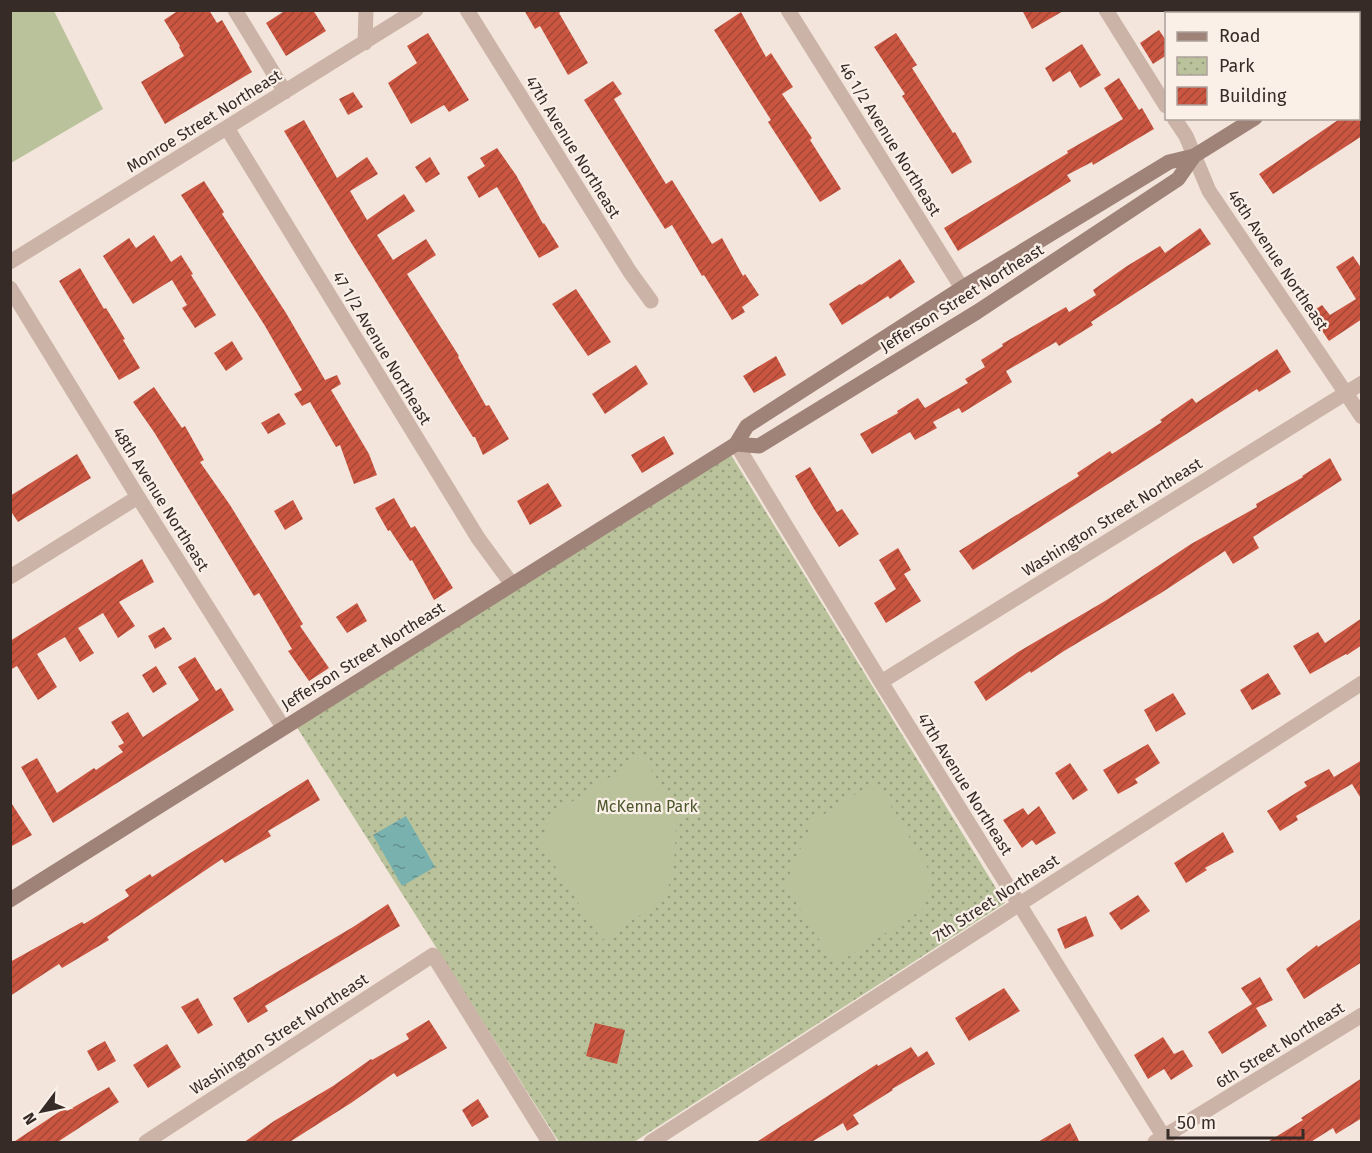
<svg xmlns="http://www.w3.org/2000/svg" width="1372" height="1153" font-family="'Fira Sans',sans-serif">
<defs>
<pattern id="park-dots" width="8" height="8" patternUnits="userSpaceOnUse" patternTransform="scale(1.5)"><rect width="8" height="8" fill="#b9c29b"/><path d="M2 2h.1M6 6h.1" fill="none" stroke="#979e7e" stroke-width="1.8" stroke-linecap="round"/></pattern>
<pattern id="water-ripples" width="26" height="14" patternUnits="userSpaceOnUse" patternTransform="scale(1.5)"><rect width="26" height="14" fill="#79b1ae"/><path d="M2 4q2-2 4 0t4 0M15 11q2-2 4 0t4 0" fill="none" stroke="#64908e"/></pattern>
<pattern id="building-hatch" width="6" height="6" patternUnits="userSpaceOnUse" patternTransform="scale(1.5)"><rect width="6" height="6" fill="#ca5642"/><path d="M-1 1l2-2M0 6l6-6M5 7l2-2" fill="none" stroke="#a54737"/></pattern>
</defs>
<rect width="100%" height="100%" fill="#f3e5db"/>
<path fill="url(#park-dots)" d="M 725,445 L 1005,903 L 634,1142 L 559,1142 L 293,721 Z"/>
<path fill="#b9c29b" d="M 10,11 L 54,11 L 103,109 L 11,163 Z
M 642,756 L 677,810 L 674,862 L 666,898 L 602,940 L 541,844 L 550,816 Z
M 876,781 L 933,877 L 922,910 L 835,965 L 785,885 L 812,822 Z"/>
<path fill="url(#water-ripples)" d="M 406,816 L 435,867 L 402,886 L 373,835 Z"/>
<path fill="url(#building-hatch)" d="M 179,10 L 209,10 L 217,23 L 222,20 L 252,72 L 165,124 L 141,82 L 184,56 L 179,47 L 180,46 L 164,20 Z
M 286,10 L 313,10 L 326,31 L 286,56 L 266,23 Z
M 524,10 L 563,10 L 559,13 L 588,63 L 568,75 L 540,26 L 535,29 Z
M 1022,10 L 1065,10 L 1032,29 Z
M 741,12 L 766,57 L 771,53 L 793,87 L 782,94 L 812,138 L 810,140 L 841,189 L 820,202 L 768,122 L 771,120 L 714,30 Z
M 1159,30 L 1167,42 L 1167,55 L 1153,64 L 1140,43 Z
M 428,33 L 469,100 L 449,112 L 444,105 L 411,124 L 388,83 L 417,63 L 407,46 Z
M 896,33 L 917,65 L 912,68 L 953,133 L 955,132 L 972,162 L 952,174 L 902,96 L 905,94 L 874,47 Z
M 1082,44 L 1101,75 L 1080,88 L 1070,71 L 1053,82 L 1045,68 Z
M 1119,78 L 1139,110 L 1142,108 L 1154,129 L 1093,165 L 1092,162 L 1067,175 L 1071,181 L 958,251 L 944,228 L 1068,153 L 1067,151 L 1123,119 L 1104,88 Z
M 613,81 L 622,94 L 614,99 L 666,184 L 672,180 L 712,244 L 722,238 L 743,276 L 745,274 L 759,295 L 742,307 L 745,312 L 732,320 L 704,275 L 702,276 L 672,225 L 665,229 L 584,100 Z
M 353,92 L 363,107 L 348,115 L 339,99 Z
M 1341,118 L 1362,118 L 1362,136 L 1273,194 L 1259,174 Z
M 304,120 L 337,178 L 367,157 L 378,174 L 350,191 L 367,220 L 404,194 L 415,211 L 377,235 L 393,260 L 426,239 L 436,255 L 407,274 L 459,356 L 458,357 L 486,406 L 489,405 L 509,439 L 483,455 L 475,437 L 473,437 L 350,241 L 284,131 Z
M 497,148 L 516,175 L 543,224 L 544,223 L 559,247 L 539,258 L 497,187 L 479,198 L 467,177 L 485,166 L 480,158 Z
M 430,157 L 440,174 L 426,183 L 415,167 Z
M 204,181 L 224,212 L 222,214 L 286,313 L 325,380 L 337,375 L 341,384 L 331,390 L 369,454 L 377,475 L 354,484 L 340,445 L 336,447 L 310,402 L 302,406 L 294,394 L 302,390 L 265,326 L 181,195 Z
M 1200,228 L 1211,244 L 1091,322 L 1093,325 L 1059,346 L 1056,342 L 1006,371 L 1012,382 L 962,413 L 959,408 L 933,422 L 937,428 L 915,440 L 910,432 L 872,454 L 860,434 L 898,413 L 897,411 L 918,398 L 925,408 L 968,383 L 965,379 L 985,367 L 981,360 L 1003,346 L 1002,344 L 1066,307 L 1069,312 L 1096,295 L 1093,290 L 1127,266 L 1160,246 L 1165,253 Z
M 154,235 L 171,262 L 181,255 L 193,274 L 191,275 L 216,315 L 195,328 L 182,308 L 187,305 L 172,280 L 133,304 L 103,256 L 129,238 L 136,248 Z
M 1353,256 L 1362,269 L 1362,319 L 1329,341 L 1310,313 L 1322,305 L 1330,315 L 1356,299 L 1336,267 Z
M 900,259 L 915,282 L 890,299 L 888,296 L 842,325 L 829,304 L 860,284 L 861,285 Z
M 80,268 L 104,309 L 106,308 L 125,339 L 123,340 L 140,368 L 119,380 L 59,281 Z
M 576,289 L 611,342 L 588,356 L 552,304 Z
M 232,341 L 243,359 L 226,371 L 214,353 Z
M 1277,349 L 1291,372 L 1259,392 L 1257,389 L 973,570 L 959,551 L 1079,476 L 1077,473 L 1110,451 L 1112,454 L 1162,422 L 1160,420 L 1192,398 L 1196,403 Z
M 776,356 L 786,375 L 754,393 L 743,376 Z
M 636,365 L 648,384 L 605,414 L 592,394 Z
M 154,387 L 182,428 L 185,426 L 204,460 L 200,462 L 230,505 L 303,624 L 300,626 L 329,668 L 309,681 L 288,651 L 292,649 L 259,593 L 254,596 L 154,432 L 133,402 Z
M 279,413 L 286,424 L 268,434 L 261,423 Z
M 664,436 L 674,454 L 642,473 L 631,455 Z
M 77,454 L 91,478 L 18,522 L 10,510 L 10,496 Z
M 1330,458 L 1342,480 L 1253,537 L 1259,548 L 1233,564 L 1225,551 L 1161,593 L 1064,651 L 1031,673 L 1030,671 L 986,701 L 974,682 L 1018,652 L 1105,601 L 1191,544 L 1257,507 L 1256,504 L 1303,477 L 1302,476 Z
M 810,467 L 837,512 L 842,509 L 859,534 L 839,547 L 814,509 L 795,476 Z
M 548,483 L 562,506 L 530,525 L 517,501 Z
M 394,498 L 411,528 L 415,526 L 453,588 L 434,600 L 412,560 L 410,561 L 390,530 L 388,531 L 375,508 Z
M 293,500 L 303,519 L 285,530 L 274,511 Z
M 898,548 L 911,570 L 904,574 L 921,601 L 886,623 L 874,603 L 896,589 L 879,560 Z
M 142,559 L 154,582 L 119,602 L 135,626 L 118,638 L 103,613 L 78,628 L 94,653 L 80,662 L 65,637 L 37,654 L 57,687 L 38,700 L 17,666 L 10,670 L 10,641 Z
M 357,603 L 367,621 L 347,633 L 336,617 Z
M 1362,618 L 1362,645 L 1347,655 L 1346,654 L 1310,674 L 1293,646 L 1318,632 L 1325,643 Z
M 164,627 L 172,639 L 155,649 L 148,636 Z
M 195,657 L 216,691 L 221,688 L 234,710 L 53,823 L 21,767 L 37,758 L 57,793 L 94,768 L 96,770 L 123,752 L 118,746 L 124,743 L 111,722 L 128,712 L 143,737 L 199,700 L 178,667 Z
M 156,666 L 167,684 L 153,693 L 142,675 Z
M 1268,673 L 1281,694 L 1252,710 L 1240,690 Z
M 1173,693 L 1186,714 L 1156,732 L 1144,710 Z
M 1148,744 L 1160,763 L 1135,779 L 1138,783 L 1118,794 L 1103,770 Z
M 1362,760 L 1362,800 L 1352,784 L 1296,816 L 1298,820 L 1280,831 L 1267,811 L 1307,786 L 1304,782 L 1329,769 L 1334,777 Z
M 1070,763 L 1088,790 L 1073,800 L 1055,773 Z
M 308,779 L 320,800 L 268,831 L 271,836 L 225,863 L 222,859 L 107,937 L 109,940 L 62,968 L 59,964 L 10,996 L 10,962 L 82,922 L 84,924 L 129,896 L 125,890 L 150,874 L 152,877 Z
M 10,801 L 32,835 L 10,847 Z
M 1039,806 L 1056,833 L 1036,845 L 1032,840 L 1022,848 L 1003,820 L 1023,808 L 1028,815 Z
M 1223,832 L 1234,852 L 1205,868 L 1207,870 L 1186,883 L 1174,863 Z
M 1138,895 L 1150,911 L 1121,930 L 1109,913 Z
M 388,904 L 400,926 L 265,1006 L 268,1011 L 248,1023 L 233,998 L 353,927 Z
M 1086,916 L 1094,936 L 1065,949 L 1057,929 Z
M 1362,918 L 1362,962 L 1304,999 L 1286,969 L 1317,945 L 1318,947 Z
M 1260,977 L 1273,1000 L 1256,1008 L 1267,1026 L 1222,1054 L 1208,1032 L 1252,1004 L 1241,988 Z
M 1004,988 L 1020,1011 L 969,1041 L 955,1018 Z
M 198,998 L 213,1025 L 198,1034 L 181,1007 Z
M 429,1020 L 447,1048 L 397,1077 L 394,1073 L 351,1103 L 288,1143 L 243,1143 L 274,1121 L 333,1086 L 371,1059 L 372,1060 L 409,1039 L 406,1034 Z
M 595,1023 L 625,1030 L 617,1064 L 586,1056 Z
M 1163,1037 L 1174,1054 L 1183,1050 L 1193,1066 L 1171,1080 L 1164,1069 L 1148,1079 L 1134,1055 Z
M 105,1041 L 116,1061 L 98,1071 L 87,1051 Z
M 167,1044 L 181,1067 L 148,1088 L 133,1065 Z
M 911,1047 L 918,1057 L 927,1051 L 935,1064 L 892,1089 L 893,1090 L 853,1115 L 859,1124 L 847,1131 L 843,1123 L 810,1143 L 755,1143 L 877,1064 L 878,1066 Z
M 1362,1078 L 1362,1118 L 1336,1134 L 1333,1128 L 1309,1143 L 1266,1143 L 1303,1120 L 1301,1118 Z
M 109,1087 L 119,1102 L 56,1143 L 12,1143 L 65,1108 L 67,1111 Z
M 478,1099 L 489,1117 L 472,1127 L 462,1110 Z
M 1070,1123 L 1080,1143 L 1036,1143 Z"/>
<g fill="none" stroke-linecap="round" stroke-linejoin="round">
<path stroke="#cbb4a7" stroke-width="15" d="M 235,10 L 285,92
M 467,10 L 630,272 L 651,301
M 788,10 L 962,288
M 1106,10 L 1166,106
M 365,43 L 366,10
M 1174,118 L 1186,136 L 1209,191 L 1362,417
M 227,128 L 478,538 L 511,583
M 10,262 L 416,10
M 10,288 L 138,497 L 283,727
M 736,444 L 881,682 L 1167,1142
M 10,577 L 138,497
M 881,682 L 1362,383
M 146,1142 L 433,955 L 549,1142
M 651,1142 L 1362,683
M 1155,1142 L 1362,1015"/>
<path stroke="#9f8278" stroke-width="15" d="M 1358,53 L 1362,52
M 736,444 L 759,446 L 977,312 L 1178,179 L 1194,156
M 10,900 L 736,444 L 747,426 L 962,288 L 1169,162 L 1194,156 L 1255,118"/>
</g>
<g text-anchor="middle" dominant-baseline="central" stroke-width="4.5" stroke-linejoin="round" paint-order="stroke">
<g font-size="16" fill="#372b28" stroke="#faf0e8">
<text transform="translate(204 121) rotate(-32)">Monroe Street Northeast</text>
<text transform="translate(890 139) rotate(58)">46 1/2 Avenue Northeast</text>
<text transform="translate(573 147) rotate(58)">47th Avenue Northeast</text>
<text transform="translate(1278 260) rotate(56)">46th Avenue Northeast</text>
<text transform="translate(962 298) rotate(-32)">Jefferson Street Northeast</text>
<text transform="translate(382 348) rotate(59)">47 1/2 Avenue Northeast</text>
<text transform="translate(161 499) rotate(58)">48th Avenue Northeast</text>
<text transform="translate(1112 517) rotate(-32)">Washington Street Northeast</text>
<text transform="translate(363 656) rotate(-32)">Jefferson Street Northeast</text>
<text transform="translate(965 784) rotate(58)">47th Avenue Northeast</text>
<text transform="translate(996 898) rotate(-33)">7th Street Northeast</text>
<text transform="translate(279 1034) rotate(-33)">Washington Street Northeast</text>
<text transform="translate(1280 1045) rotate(-32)">6th Street Northeast</text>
</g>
<g font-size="16" fill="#4b562b" stroke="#faf0e8">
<text x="647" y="806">McKenna Park</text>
</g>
</g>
<rect width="1372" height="1153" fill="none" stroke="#372b28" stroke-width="24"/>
<rect x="1165" y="12" width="195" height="108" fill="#faf0e8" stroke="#aca19b" stroke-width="1.5"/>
<rect x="1177" y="32" width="30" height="9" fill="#9f8278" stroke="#aca19b" stroke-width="1.5"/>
<text x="1219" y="42" font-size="18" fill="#372b28">Road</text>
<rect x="1177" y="57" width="30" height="18" fill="url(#park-dots)" stroke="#aca19b" stroke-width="1.5"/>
<text x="1219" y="72" font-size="18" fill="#372b28">Park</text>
<rect x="1177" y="87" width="30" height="18" fill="url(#building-hatch)" stroke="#aca19b" stroke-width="1.5"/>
<text x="1219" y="102" font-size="18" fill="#372b28">Building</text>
<g transform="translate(42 1111) rotate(238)" stroke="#faf0e8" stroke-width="4.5" paint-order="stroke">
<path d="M0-4.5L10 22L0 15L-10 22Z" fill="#372b28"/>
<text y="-9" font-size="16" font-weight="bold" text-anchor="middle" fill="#372b28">N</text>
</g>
<path d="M1168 1129v9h135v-9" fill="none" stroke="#372b28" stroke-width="3"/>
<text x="1177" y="1129" font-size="18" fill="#372b28" stroke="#faf0e8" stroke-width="4.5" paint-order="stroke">50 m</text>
</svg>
